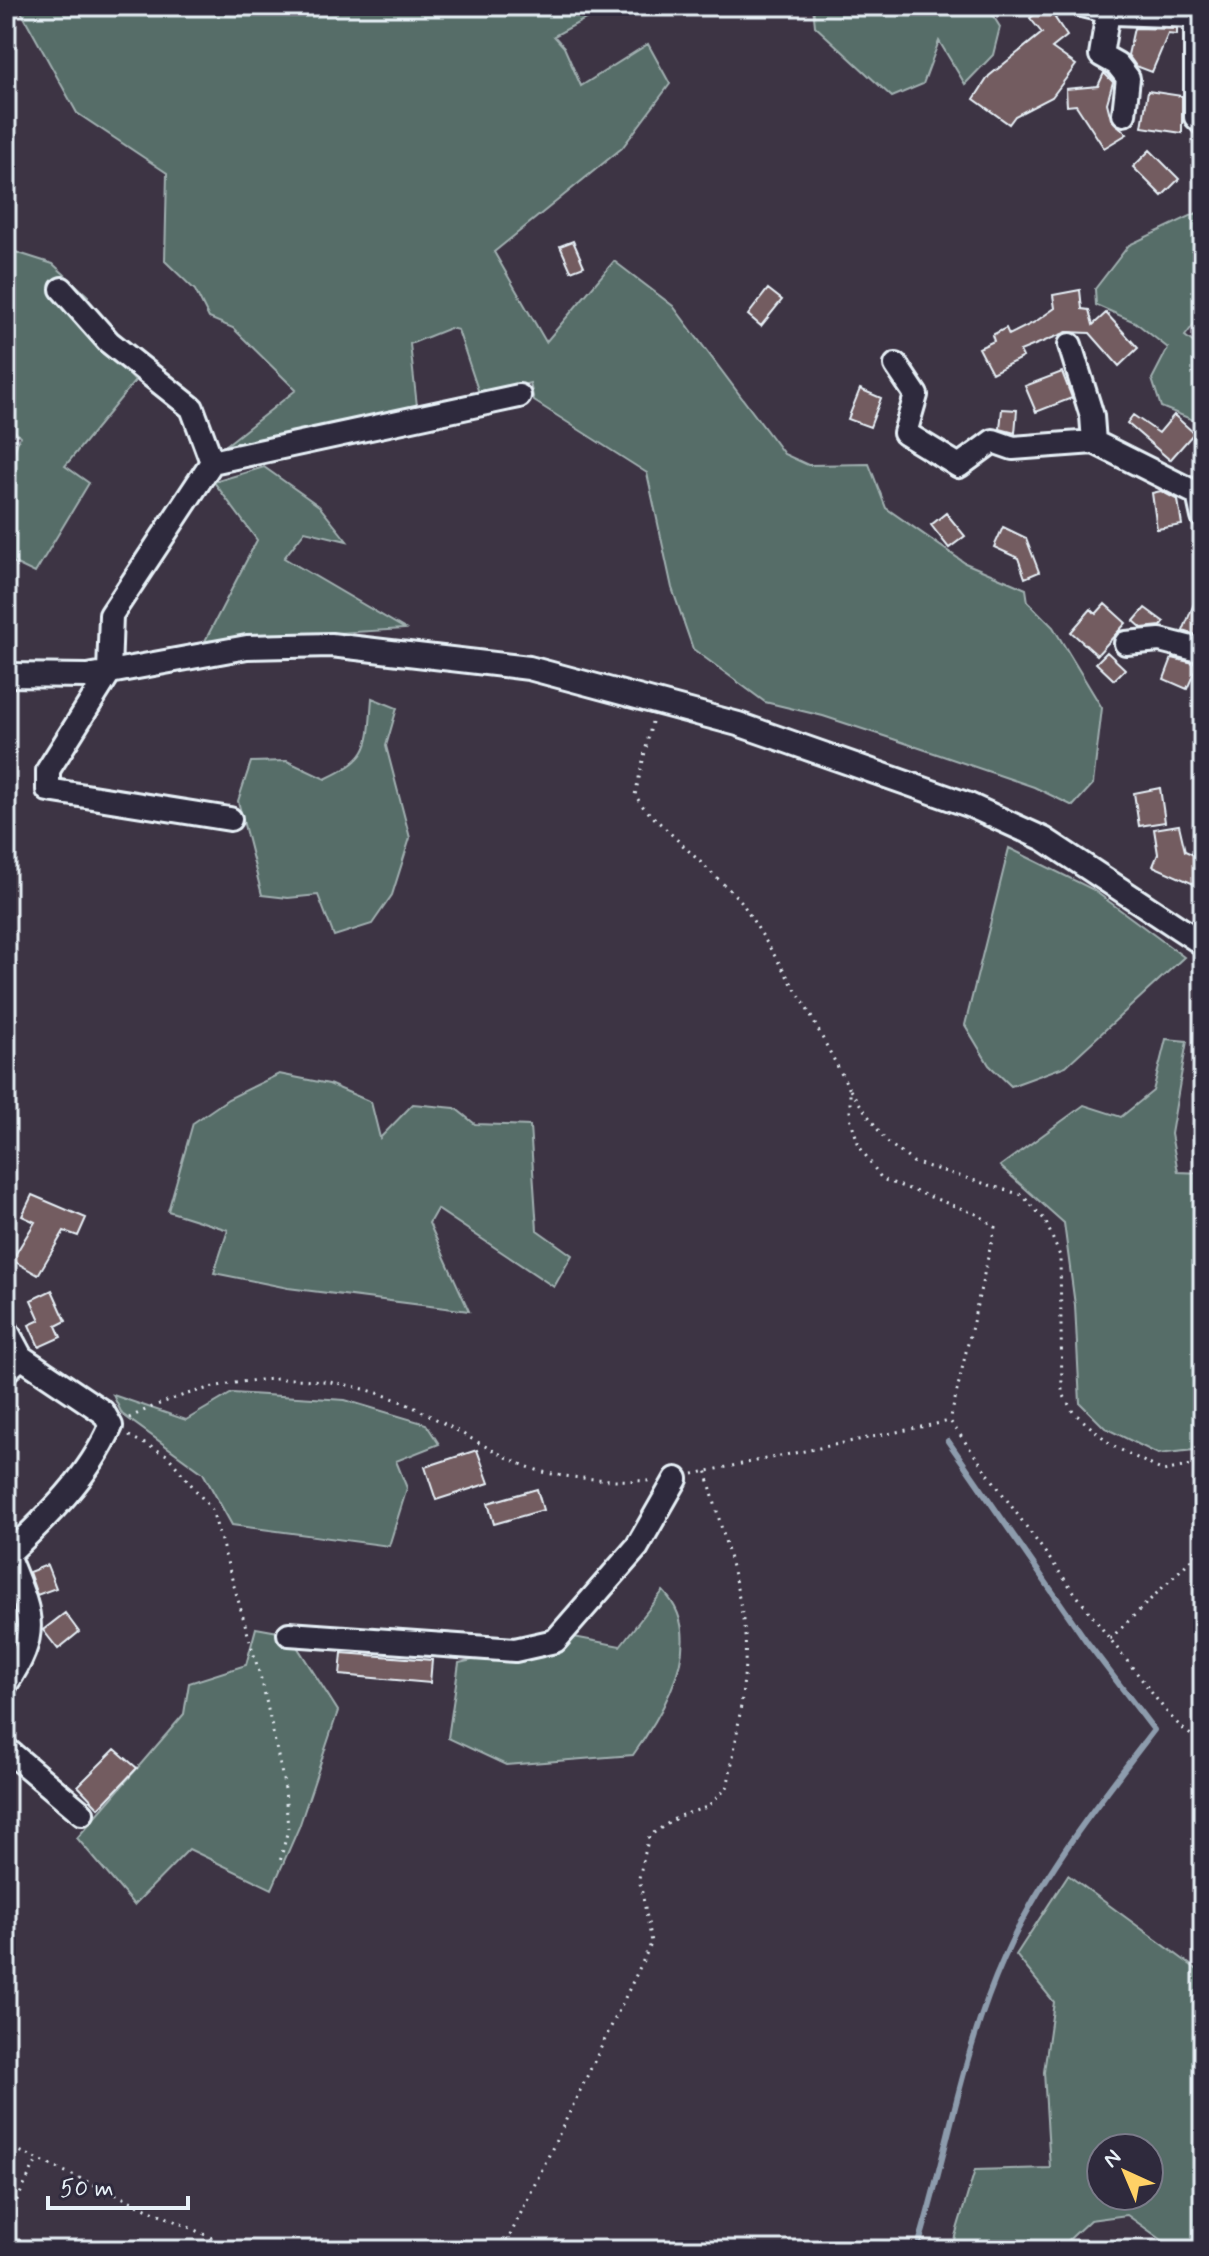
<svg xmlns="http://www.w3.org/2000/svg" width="1209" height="2256" font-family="Mynerve,sans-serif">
<rect width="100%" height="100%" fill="#3d3444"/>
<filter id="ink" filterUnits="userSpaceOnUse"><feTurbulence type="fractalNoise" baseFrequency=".0125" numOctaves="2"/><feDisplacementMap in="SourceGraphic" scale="16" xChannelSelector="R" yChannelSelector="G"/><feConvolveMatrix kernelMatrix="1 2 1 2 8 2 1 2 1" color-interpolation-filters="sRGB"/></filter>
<g filter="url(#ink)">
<path fill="#576d68" stroke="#a0afb0" stroke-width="2" fill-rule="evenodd" d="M 18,6 L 609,6 L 554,36 L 564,47 L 581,86 L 648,44 L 670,84 L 622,148 L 494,252 L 546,342 L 614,261 L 673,306 L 784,454 L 808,465 L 869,464 L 886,508 L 965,563 L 1026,589 L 1028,602 L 1053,627 L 1102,708 L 1093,784 L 1073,806 L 1034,787 L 893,739 L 823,716 L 765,702 L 693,649 L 672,588 L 647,473 L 534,401 L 530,383 L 480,396 L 458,330 L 450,328 L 410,344 L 417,406 L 225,446 L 296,390 L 233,328 L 209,318 L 195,290 L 165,261 L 167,173 L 77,113 Z
M 813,6 L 987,6 L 1000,27 L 993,55 L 965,84 L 939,41 L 923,84 L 892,97 L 815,26 Z
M 1203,210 L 1203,312 L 1185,336 L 1203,350 L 1203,424 L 1161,407 L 1152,379 L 1168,348 L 1135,322 L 1096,305 L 1095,289 L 1129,245 Z
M 6,249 L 53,264 L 88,296 L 82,326 L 135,381 L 65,466 L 89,483 L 35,573 L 6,559 L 6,474 L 20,436 L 6,424 Z
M 264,467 L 319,506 L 347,541 L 305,531 L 284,558 L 405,629 L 205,641 L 257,540 L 214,482 Z
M 372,698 L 397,708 L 386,746 L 410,838 L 392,895 L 372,924 L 334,936 L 318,895 L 288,898 L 262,895 L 238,801 L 251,762 L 287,761 L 325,779 C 372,757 368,747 372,698 Z
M 1009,848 L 1092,889 L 1184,957 L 1066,1066 L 1011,1086 L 989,1065 L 965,1025 Z
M 1166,1039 L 1187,1041 L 1171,1134 L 1178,1172 L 1203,1173 L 1203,1449 L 1158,1454 L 1105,1428 L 1080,1403 L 1075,1305 L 1064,1223 L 1000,1166 L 1084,1105 L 1121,1117 L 1153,1091 Z
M 279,1074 L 329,1084 L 371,1102 L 380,1138 L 413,1104 L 455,1108 L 475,1124 L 530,1126 L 537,1230 L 572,1255 L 554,1287 L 437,1209 L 429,1223 L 469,1311 L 288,1288 L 214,1273 L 228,1230 L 168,1211 L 193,1123 L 228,1099 Z
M 232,1393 L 345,1400 L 426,1424 L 439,1444 L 396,1461 L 407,1488 L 389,1546 L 232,1525 L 203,1473 L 122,1414 L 113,1395 L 186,1420 Z
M 663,1591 C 709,1638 664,1712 633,1755 L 506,1765 L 448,1738 L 459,1663 L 574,1637 L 620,1646 Z
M 256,1628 L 289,1634 L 338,1711 L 299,1827 L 272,1889 L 189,1849 L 134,1905 L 77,1838 L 184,1714 L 189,1683 L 246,1665 Z
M 1068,1875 L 1203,1974 L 1203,2250 L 1176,2250 L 1127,2215 L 1090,2220 L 1058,2250 L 962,2250 L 953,2243 L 975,2170 L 1050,2168 L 1044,2072 L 1054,2002 L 1016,1955 ZM 1101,2148 L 1149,2148 L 1149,2196 L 1101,2196 Z"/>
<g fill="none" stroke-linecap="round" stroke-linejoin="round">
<path stroke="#8d9cad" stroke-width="6" d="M 917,2250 C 947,2154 962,2051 1004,1958 C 1041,1874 1099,1802 1154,1730 L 1087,1642 L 948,1441"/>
</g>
<path fill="#735c61" stroke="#e8f1f8" stroke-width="2" d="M 1046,6 L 1070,6 L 1055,18 L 1067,36 L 1052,48 L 1076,65 L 1052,97 L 1015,116 L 1009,124 L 974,99 L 989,76 L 1042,33 L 1030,18 Z
M 1134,28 L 1177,29 L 1177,35 L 1168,34 L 1152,72 L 1136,66 L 1128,55 Z
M 1104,73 L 1113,82 L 1107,103 L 1111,119 L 1127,134 L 1104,148 L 1076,105 L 1067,106 L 1066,89 L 1098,86 Z
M 1148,91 L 1182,96 L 1182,133 L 1142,127 Z
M 1150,150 L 1179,179 L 1162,196 L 1133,167 Z
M 573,241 L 584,266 L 571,271 L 560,246 Z
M 768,289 L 782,300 L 761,326 L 748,315 Z
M 1080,290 L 1082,309 L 1089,310 L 1093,325 L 1106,313 L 1138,348 L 1119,366 L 1090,333 L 1067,332 L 1020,351 L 1023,357 L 992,373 L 979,348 L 994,341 L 992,335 L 1006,328 L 1009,335 L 1035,322 L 1055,308 L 1053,295 Z
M 1062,372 L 1072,398 L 1036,412 L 1025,386 Z
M 860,389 L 881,398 L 870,427 L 848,419 Z
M 1002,409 L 1017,410 L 1015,433 L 1000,429 Z
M 1133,415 L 1159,433 L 1174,415 L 1194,433 L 1170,460 L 1127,423 Z
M 1161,491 L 1178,500 L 1182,525 L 1157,529 L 1152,493 Z
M 946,513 L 965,536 L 949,548 L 931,525 Z
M 1003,527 L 1026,538 L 1039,572 L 1025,578 L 1018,558 L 994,547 Z
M 1195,601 L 1196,630 L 1203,632 L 1203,637 L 1183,631 Z
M 1105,604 L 1126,623 L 1097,655 L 1071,632 L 1091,609 L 1096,614 Z
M 1145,608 L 1164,622 L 1161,626 L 1142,628 L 1134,621 Z
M 1107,652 L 1125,669 L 1114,680 L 1096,663 Z
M 1172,658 L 1198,664 L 1187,689 L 1164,679 Z
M 1160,788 L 1165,822 L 1139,826 L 1134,793 Z
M 1179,825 L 1185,851 L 1203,859 L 1203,870 L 1196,885 L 1153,866 L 1158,854 L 1154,829 Z
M 32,1195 L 86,1218 L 78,1236 L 64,1231 L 38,1275 L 12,1260 L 35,1222 L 22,1216 Z
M 52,1290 L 66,1321 L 56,1326 L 61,1337 L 39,1347 L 29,1325 L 40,1320 L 31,1300 Z
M 477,1450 L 489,1483 L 436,1500 L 425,1467 Z
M 537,1489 L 543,1510 L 494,1524 L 488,1503 Z
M 47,1565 L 56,1588 L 37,1595 L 29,1572 Z
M 65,1613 L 79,1632 L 58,1649 L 43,1630 Z
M 342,1653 L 432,1660 L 430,1683 L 340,1675 Z
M 115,1749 L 137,1768 L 99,1808 L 78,1786 Z"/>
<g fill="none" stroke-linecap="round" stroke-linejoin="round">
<defs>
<path id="minor" d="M 1085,6 L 1114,13 L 1195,16
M 1196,6 L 1196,117 L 1203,124
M 1108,12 L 1101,55 L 1117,64 L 1128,78 L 1124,114
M 62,289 L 109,342 L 192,408 L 212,462
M 1070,345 L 1092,416 L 1094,442
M 896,365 L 916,395 L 905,433 L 959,466 L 993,441 L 1013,448 L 1094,442 L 1198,494
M 1203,487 L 1198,494 L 1203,517
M 1126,643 L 1160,640 L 1203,651
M 6,675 L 88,676 L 247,647 L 331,645 L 529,668 L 738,724 L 969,805 L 1044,839 L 1203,944
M 230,819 L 48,790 L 48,770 L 109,673 L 111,615 L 212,462 L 519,396
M 6,1329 L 21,1357 L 103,1412 L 111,1426 C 89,1477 47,1517 7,1555 C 29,1611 43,1629 6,1684
M 6,1371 L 21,1357
M 289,1634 L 515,1650 L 555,1641 L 637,1547 L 676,1479
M 6,1749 L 82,1813"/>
</defs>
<use href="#minor" stroke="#e8f1f8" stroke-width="28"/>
<path stroke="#e8f1f8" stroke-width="3" stroke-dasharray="2 6" stroke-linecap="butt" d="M 652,722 L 635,795 L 644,808 L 741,901 L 805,1005 L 850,1090 L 850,1117 L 859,1146 L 882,1179 L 979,1215 L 995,1227 L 950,1421
M 850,1090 L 886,1141 L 913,1162 L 1022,1195 L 1045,1220 L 1060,1256 L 1062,1392 L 1073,1412 L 1113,1446 L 1163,1471 L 1203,1463
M 129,1418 C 216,1373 320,1364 411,1406 C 449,1424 509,1464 547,1473 C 581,1480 617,1480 651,1481
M 129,1436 L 167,1455 L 212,1510 L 263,1686 L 285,1789 L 288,1829 L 280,1862
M 693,1474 L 950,1421 C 1011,1505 1071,1591 1136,1672 C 1155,1696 1175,1729 1203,1742
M 1110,1639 L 1203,1548
M 1203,2085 L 1203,2091
M 6,2145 L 239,2250
M 6,2222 L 37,2160
M 503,2250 L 652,1942 L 639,1878 L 649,1836 L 679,1816 L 707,1807 L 727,1788 C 735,1750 748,1673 745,1636 C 739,1580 719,1524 706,1469"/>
<use href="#minor" stroke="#2f2a3d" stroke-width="22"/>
</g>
</g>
<rect width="1209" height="2256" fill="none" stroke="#2f2a3d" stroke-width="32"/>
<rect x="16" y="16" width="1177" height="2224" fill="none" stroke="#e8f1f8" stroke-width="3" filter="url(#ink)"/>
<g transform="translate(1125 2172) rotate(316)"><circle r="38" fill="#2f2a3d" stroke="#797a88" stroke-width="2"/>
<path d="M0-6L14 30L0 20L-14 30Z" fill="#ffd166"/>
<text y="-12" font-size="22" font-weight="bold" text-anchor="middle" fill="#e8f1f8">N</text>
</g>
<path d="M48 2196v12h140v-12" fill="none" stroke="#e8f1f8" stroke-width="4"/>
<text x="60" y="2196" font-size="24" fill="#e8f1f8" stroke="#2f2a3d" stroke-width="6" paint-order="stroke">50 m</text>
</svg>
